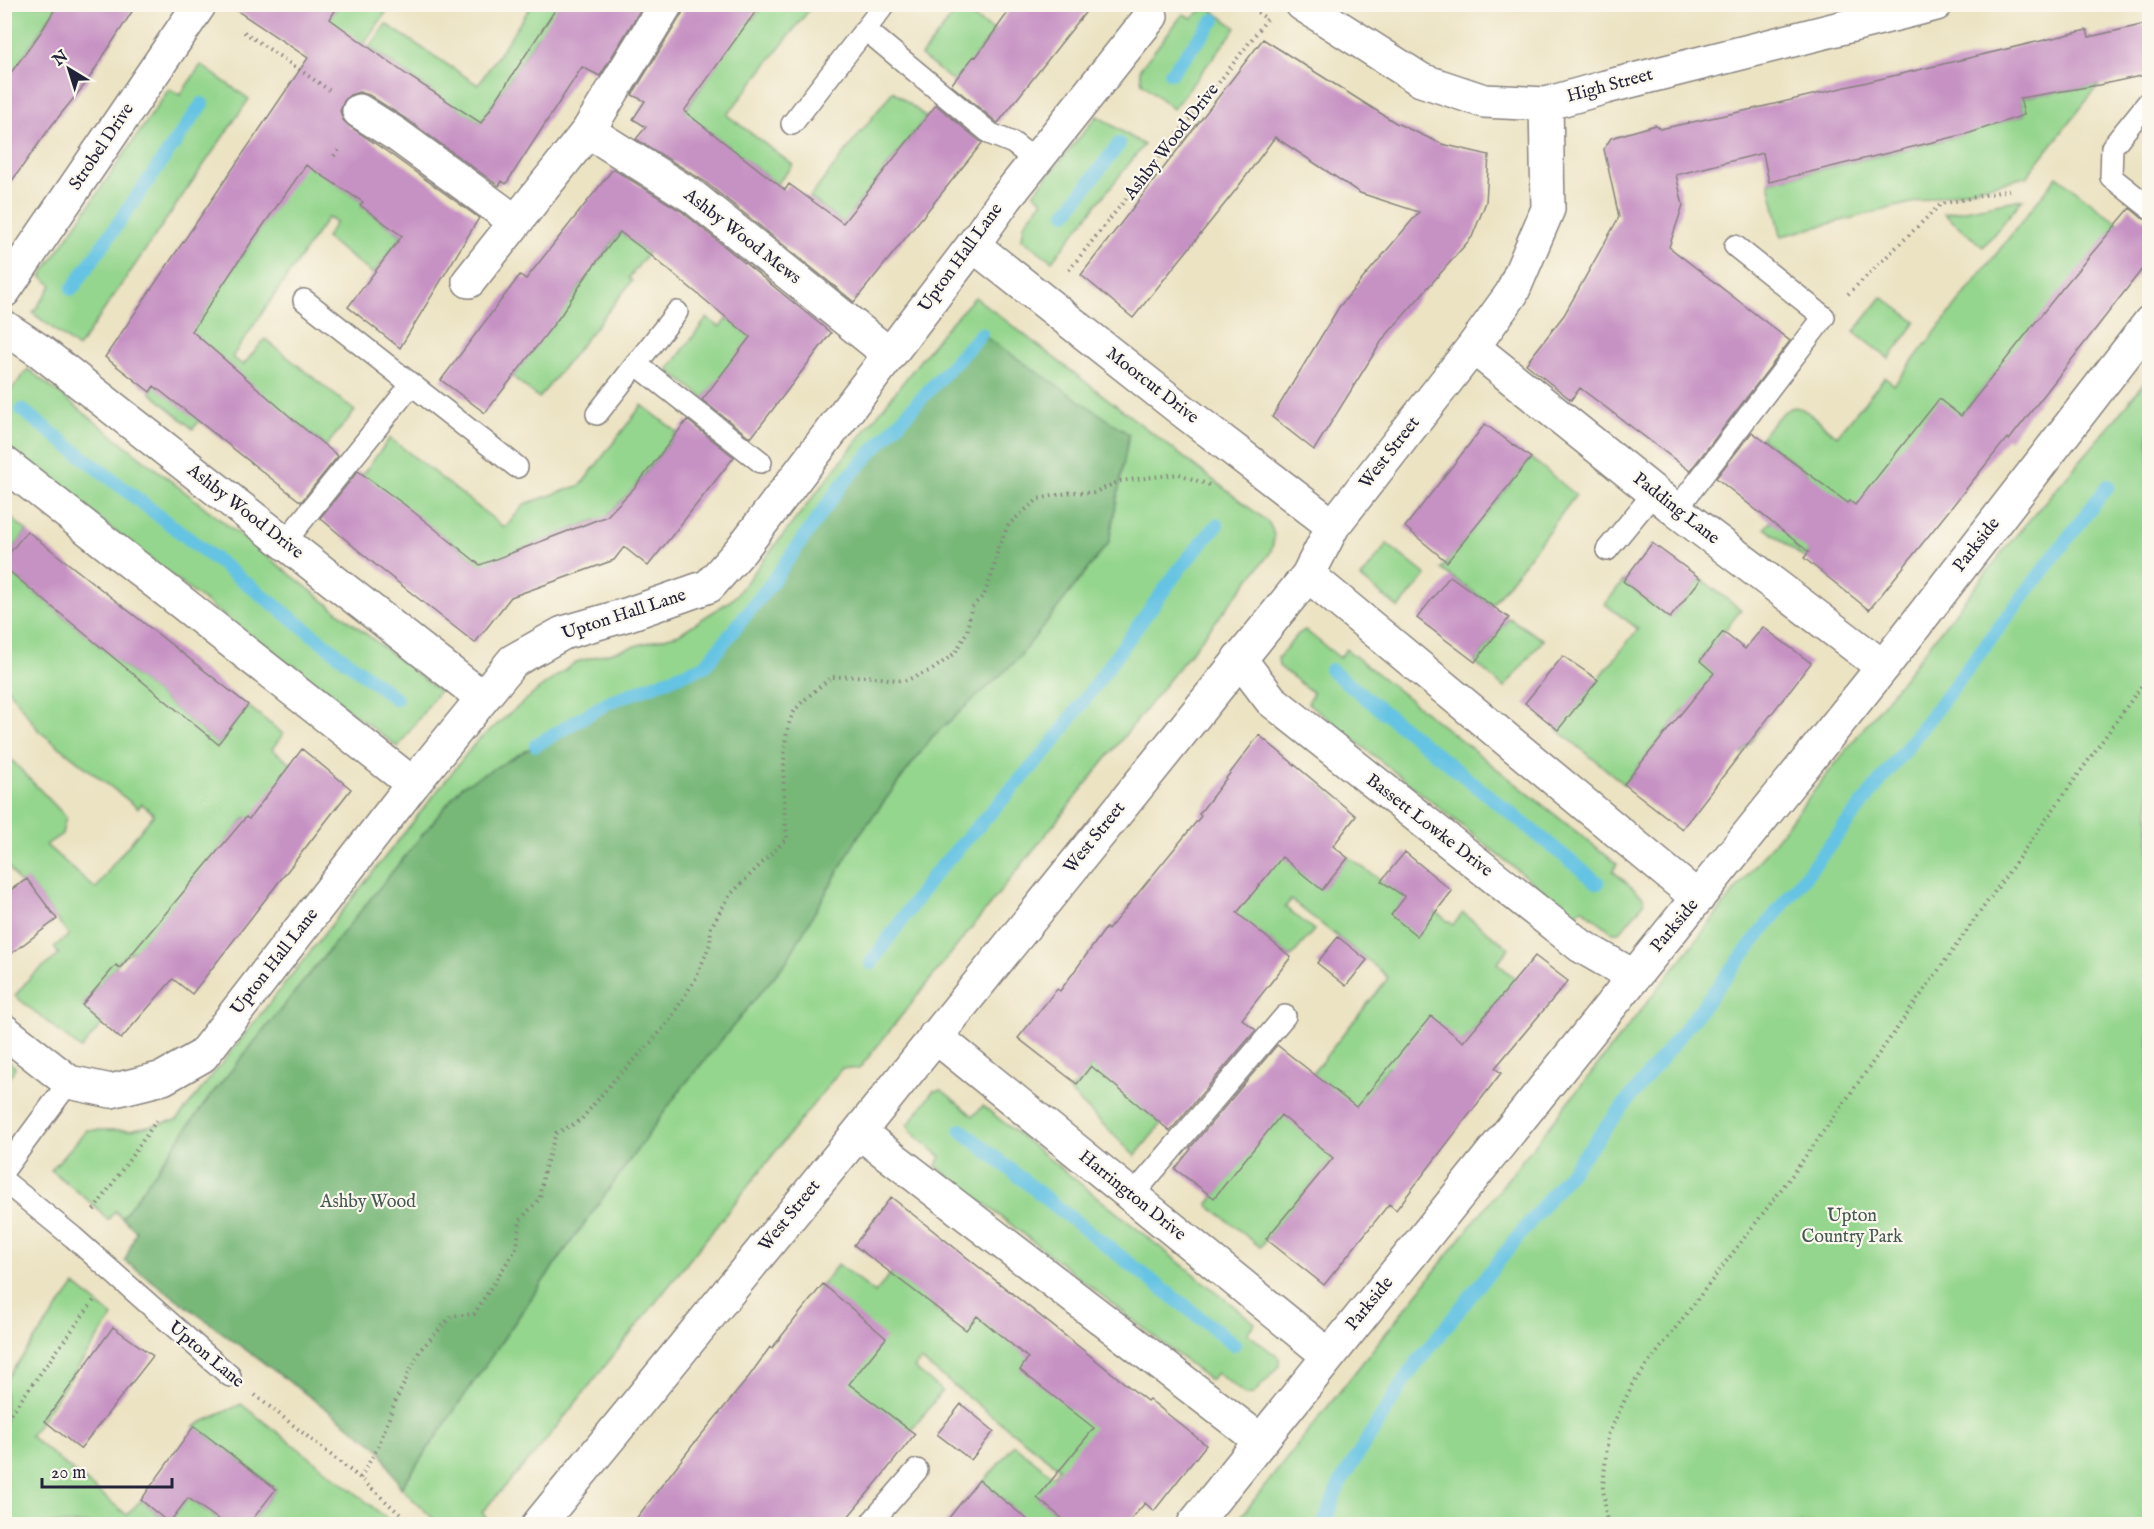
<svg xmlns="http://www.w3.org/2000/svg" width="2154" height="1529" font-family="'IM FELL English',serif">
<rect width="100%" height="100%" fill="#fbf7ec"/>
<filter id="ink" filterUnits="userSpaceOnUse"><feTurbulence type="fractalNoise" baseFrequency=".0167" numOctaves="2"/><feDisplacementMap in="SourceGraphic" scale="12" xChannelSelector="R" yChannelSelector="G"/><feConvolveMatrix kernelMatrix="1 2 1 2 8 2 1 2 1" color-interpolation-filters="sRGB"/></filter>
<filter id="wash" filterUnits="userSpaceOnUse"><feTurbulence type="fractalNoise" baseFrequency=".008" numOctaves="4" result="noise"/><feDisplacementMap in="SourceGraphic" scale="24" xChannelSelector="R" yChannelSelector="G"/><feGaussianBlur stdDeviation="1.35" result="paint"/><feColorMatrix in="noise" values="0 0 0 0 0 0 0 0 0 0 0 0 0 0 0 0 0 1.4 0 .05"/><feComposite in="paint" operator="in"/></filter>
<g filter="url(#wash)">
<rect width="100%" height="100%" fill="#ece3c3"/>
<path fill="#94d68d" stroke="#5b7c64" stroke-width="1.5" d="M 5,5 L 58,5 L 5,84 Z
M 339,5 L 391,5 L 364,44 L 370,47 L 386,24 L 478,85 L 532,5 L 573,5 L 537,37 L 481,123 L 450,104 L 370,48 L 345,85 L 303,55 Z
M 763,5 L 813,5 L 727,115 L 793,165 L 777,184 L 704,127 L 666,140 L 748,17 L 753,19 Z
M 1207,6 L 1236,28 L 1173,109 L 1142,83 L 1140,69 L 1183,14 L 1192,18 Z
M 959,8 L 995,31 L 954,82 L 921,56 Z
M 201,65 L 249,99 L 78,348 L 33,313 L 52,285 L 41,276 L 169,89 L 180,95 Z
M 2099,85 L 2026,177 L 1907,204 L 1781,236 L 1769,182 L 1936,142 L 2024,115 L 2020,98 Z
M 893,91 L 926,117 L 843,223 L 810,197 Z
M 1097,116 L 1144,145 L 1052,261 L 1022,239 L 1024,224 L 1043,201 L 1034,193 Z
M 305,163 L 363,202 L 361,206 L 402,236 L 373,274 L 326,238 L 336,222 L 328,217 L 232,357 L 243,365 L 265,339 L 355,411 L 326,446 L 295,421 L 224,389 L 193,429 L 150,392 Z
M 2057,176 L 2118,223 L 1967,408 L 1880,525 L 1850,501 L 1804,558 L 1765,528 L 1808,473 L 1761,438 C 1796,391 1796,404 1837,436 L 1885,377 L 1894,385 Z
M 2023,199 L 1983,247 L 1944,214 Z
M 620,232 L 648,253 L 629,278 L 632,281 L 539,398 L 513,377 Z
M 975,297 L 1268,522 C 1276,534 1275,540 1270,553 L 859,1069 L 842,1068 L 539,1449 L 482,1512 L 487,1520 L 483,1524 L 439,1524 L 401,1488 L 541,1284 L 680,1090 L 786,962 L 859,835 L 932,737 L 1016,661 L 1109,542 L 1128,434 L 732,691 L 462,786 L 208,1099 L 122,1218 L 115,1211 L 108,1220 L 96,1207 L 51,1170 L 87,1130 L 130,1130 L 177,1120 L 476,742 L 539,689 L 576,662 L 679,634 L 733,599 L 944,330 Z
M 1882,297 L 1916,322 L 1889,359 L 1854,332 Z
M 707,318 L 720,327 L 727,318 L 751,337 L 704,398 L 668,370 Z
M 28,369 L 439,691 L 398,747 L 191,591 L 5,445 L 4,399 Z
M 2149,376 L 2149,1524 L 1235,1524 L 2013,539 L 2109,427 Z
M 642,405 L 677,432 L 635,487 L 609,514 L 622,527 L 595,520 L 512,553 L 489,570 L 362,475 L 390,438 L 505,528 L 525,504 L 581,485 Z
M 1531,458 L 1576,495 L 1492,605 L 1441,569 Z
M 5,513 L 27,531 L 5,560 Z
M 1387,544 L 1426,575 L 1399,608 L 1361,578 Z
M 4,567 L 218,744 L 248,706 L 283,734 L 272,749 L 291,764 L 297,858 L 246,817 L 136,950 L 125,955 L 82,1005 L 103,1023 L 81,1049 L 15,996 L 31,976 L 59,955 L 54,947 L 69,935 L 27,880 L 20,884 L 5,862 L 5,753 L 66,817 L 62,834 L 46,845 L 96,889 L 113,864 L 154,814 L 142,804 L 138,808 L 39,731 L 13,695 L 5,686 Z
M 1701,579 L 1741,610 L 1700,661 L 1768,717 L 1742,754 L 1684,709 L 1624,784 L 1558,730 L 1638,629 L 1605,604 L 1623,581 L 1670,618 Z
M 1509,618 L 1543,640 L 1504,688 L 1475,662 Z
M 1305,630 L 1340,658 L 1346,649 L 1617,864 L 1613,871 L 1643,897 L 1644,903 L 1620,932 L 1612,932 L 1582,908 L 1575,916 L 1308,703 L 1313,693 L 1279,666 L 1278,658 L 1298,634 Z
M 1315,781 L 1342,804 L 1292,865 L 1322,889 L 1348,857 L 1405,897 L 1436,912 L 1453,925 L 1463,913 L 1509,948 L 1497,963 L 1516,979 L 1463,1042 L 1418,1091 L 1388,1067 L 1323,1150 L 1333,1158 L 1260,1247 L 1208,1205 L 1388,978 L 1381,971 L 1291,900 L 1285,907 L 1314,930 L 1291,957 L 1260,932 L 1242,953 L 1131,1098 L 1161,1124 L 1135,1156 L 1068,1090 L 1077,1084 L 1116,1035 Z
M 5,1058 L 15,1067 L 5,1087 Z
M 942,1090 L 973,1116 L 983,1106 L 1255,1323 L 1247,1333 L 1279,1358 L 1279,1367 L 1253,1394 L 1246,1395 L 1217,1373 L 1210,1380 L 936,1166 L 941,1157 L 911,1132 L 908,1125 L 933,1091 Z
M 915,1244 L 943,1296 L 934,1308 L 964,1333 L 977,1316 L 1029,1357 L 1115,1441 L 1038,1498 L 1069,1524 L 1000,1524 L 1013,1508 L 983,1483 L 1014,1445 L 1053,1476 L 1059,1468 L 921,1360 L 914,1368 L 942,1391 L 911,1431 L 829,1481 L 793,1524 L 735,1524 L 763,1490 L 817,1291 L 838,1264 L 875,1293 Z
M 75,1285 L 113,1317 L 30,1436 L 127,1515 L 141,1500 L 169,1523 L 188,1498 L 225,1524 L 5,1524 L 5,1380 Z
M 241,1404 L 362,1498 L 393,1524 L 249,1524 L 276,1489 L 194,1426 Z"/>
<path fill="#77b778" stroke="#4c6c5a" stroke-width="1.5" d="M 981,334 L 1129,434 L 1109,542 L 1016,661 L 932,737 L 859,835 L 786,962 L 680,1090 L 541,1284 L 401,1488 L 378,1447 L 125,1261 L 136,1231 L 122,1218 L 208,1099 L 462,786 L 536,745 L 609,702 L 705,666 L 769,586 L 843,483 Z"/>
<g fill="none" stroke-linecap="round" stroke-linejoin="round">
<path stroke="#65c3e3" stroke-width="14" d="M 1171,73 L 1214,20
M 1066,213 L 1119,144
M 72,289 L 202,104
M 22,410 L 396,699
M 1331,670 L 1598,883
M 536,745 L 609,702 L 705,666 L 769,586 L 843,483 L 981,334
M 871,963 L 932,877 L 1050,747 L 1180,568 L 1217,525
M 961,1130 L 1068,1216 L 1234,1344
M 1324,1524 L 1339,1485 L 1411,1370 L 1665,1054 L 1904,751 L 2108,486"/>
</g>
<g id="blocks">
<path fill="#c691c3" d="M 58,4 L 137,4 L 86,83 L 52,125 L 4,192 L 4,82 L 41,32 Z
M 227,4 L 339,4 L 330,19 L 407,75 L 481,123 L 559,4 L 644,4 L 600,76 L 582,67 L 506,184 L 502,181 L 499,186 L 408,120 L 369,95 L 359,92 L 350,95 L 344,101 L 340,111 L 343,120 L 349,126 L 386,151 L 479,218 L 400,348 L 348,307 L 402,236 L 360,205 L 363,202 L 306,165 L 250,244 L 192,331 L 295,421 L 338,456 L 301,502 L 154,386 L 150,392 L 105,357 L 308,58 Z
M 685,4 L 761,4 L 684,111 L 785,190 L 789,184 L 843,223 L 936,105 L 982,143 L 854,302 L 704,181 L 636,139 L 646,127 L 633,119 L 645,101 L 632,95 L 682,14 Z
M 1014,4 L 1092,4 L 998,123 L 951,85 L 974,56 L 976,57 Z
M 2150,23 L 2150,74 L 2099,85 L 2020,98 L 2024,115 L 1970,133 L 1769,182 L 1763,153 L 1676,175 L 1683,205 L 1669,247 L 1790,341 L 1690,471 L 1580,388 L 1571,400 L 1526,364 L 1564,315 L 1619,217 L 1604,149 L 1611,138 L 1655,125 L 1660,129 L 1753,109 L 2087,30 L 2089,37 Z
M 1263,39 L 1396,123 L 1442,144 L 1489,155 L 1486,202 L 1472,237 L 1383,339 L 1314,450 L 1272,417 L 1339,307 L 1419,212 L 1360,193 L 1275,137 L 1235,191 L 1133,318 L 1081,275 Z
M 613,169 L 681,211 L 831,333 L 751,438 L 702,400 L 750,337 L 648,253 L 620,232 L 588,273 L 561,315 L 485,413 L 441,380 L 520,275 L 526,279 Z
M 2130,208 L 2142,218 L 2150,221 L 2150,259 L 2009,440 L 2007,438 L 1869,610 L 1804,558 L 1809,552 L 1716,478 L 1752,432 L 1848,503 L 1850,501 L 1855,505 L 1939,399 L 1961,416 L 2061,290 Z
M 687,420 L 734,457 L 648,566 L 624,547 L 614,560 L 511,597 L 475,643 L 377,566 L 320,518 L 358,471 L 405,505 L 480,565 L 607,516 L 635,487 Z
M 1485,424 L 1531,458 L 1447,562 L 1405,527 Z
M 27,531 L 248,705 L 218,744 L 4,567 L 4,560 Z
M 1652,543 L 1701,579 L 1670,618 L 1623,581 Z
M 1450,576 L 1509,618 L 1475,662 L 1417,618 Z
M 1763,627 L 1811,663 L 1682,829 L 1624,784 L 1714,673 L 1700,661 L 1723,632 L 1745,649 Z
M 1563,656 L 1598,680 L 1558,730 L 1525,703 Z
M 1259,735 L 1356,816 L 1333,846 L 1348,858 L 1322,890 L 1282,857 L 1237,913 L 1291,957 L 1242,1019 L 1256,1030 L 1170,1131 L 1091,1066 L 1077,1084 L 1018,1038 L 1057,989 L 1060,991 L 1106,928 L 1108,930 L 1201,816 L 1199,814 Z
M 302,749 L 351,789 L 192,994 L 173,979 L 121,1039 L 82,1005 L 116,965 L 120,968 L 246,817 L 249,819 Z
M 1405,852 L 1452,891 L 1417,936 L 1391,915 L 1405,897 L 1381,881 Z
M 27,879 L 57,919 L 4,959 L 4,894 Z
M 1338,937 L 1367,960 L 1346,986 L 1317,963 Z
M 1535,956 L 1568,981 L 1495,1068 L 1501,1073 L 1396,1210 L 1389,1204 L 1324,1285 L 1266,1239 L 1333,1158 L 1281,1115 L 1214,1198 L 1175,1169 L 1191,1149 L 1190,1148 L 1277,1045 L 1356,1107 L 1431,1016 L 1463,1042 Z
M 891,1197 L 1147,1401 L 1149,1399 L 1206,1445 L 1154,1511 L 1145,1503 L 1127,1524 L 1069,1524 L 1037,1498 L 1094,1428 L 1020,1370 L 1028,1358 L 977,1316 L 966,1330 L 854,1245 Z
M 823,1284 L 886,1338 L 849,1384 L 915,1434 L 878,1481 L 842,1524 L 632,1524 L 692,1446 L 745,1382 L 770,1347 L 772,1348 Z
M 113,1327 L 153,1356 L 80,1449 L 45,1421 Z
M 961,1404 L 994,1431 L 971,1460 L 937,1434 Z
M 194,1426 L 276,1489 L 249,1524 L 225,1524 L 188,1498 L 169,1523 L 141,1500 Z
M 979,1480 L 1033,1524 L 944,1524 Z"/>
</g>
</g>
<g filter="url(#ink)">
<use href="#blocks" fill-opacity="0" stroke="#87827f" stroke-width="1.5"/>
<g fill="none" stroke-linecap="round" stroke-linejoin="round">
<defs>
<path id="lane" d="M 866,30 L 991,134 L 1013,143 L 1035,160
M 2150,100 L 2112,147 L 2111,177 L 2150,208
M 792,124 L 885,4
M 304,300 L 517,467
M 636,364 L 761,462
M 597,414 L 677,312
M 1676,510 L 1824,317 L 1735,246
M 284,543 L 411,385
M 1607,550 L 1654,493
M 4,1170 L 69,1082
M 4,1181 L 73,1237 L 230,1376
M 1132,1196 L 1285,1016
M 870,1524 L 917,1470"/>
<path id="street" d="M 1302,4 L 1421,80 L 1484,101 L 1546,104 L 1606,87 L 1936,4
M 359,111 L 397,135 L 516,222
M 588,131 L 692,196 L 889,354
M 973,245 L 1178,407 L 1333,526
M 469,281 L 588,131 L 666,4
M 4,291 L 200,4
M 4,327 L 40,351 L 483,698
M 1473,347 L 1676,510 L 1883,667
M 4,463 L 413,784
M 1308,575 L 1698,898
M 1239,658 L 1271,700 L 1581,946 L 1633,976
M 4,1031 L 69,1082 L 111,1091 L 163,1078 L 202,1056 L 413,784 L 513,661 L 563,633 L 629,614 L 709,586 L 741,550 L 973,245 L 1006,198 L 1151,16
M 935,1036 L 1329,1356
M 859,1132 L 1261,1441
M 539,1524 L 859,1132 L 1308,575 L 1333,526 L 1473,347 L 1512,293 L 1548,209 L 1546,104
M 1194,1524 L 1883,667 L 2150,322"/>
</defs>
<use href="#lane" stroke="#87827f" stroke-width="24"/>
<use href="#street" stroke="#87827f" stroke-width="36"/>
<path stroke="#87827f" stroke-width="4" stroke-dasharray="1.5 4.5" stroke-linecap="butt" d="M 244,32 L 329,90
M 334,156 L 341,147
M 1069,270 L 1217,85 L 1267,19 L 1246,4
M 1848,294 L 1941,204 L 2009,190
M 94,1210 L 157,1120
M 255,1395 L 360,1478 L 411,1524
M 4,1423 L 94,1300
M 360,1478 L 378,1447 L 395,1402 L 420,1350 L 452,1316 L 474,1314 L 517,1247 L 520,1220 L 540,1198 L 544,1171 L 556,1133 L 580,1121 L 613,1081 L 648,1046 L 669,1021 L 696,978 L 710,944 L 711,927 L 730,895 L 787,838 C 784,808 778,732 796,709 C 806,697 820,687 831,677 L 866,676 L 904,681 L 932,670 L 955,653 L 967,632 L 971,608 L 984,595 L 993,572 L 998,548 L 1009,524 L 1038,499 L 1072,492 L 1093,493 L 1120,481 L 1179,474 L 1212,486
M 1607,1524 L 1603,1487 L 1608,1435 L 1632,1385 L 1793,1174 L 2150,674"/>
<use href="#lane" stroke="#fff" stroke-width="21"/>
<use href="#street" stroke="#fff" stroke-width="33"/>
</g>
</g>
<g text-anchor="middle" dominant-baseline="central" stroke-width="4.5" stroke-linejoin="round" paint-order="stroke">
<g font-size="18" fill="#22223b" stroke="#fbf7ec">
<text transform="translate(1610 86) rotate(-15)">High Street</text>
<text transform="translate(1172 142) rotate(-52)">Ashby Wood Drive</text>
<text transform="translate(102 147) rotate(-56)">Strobel Drive</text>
<text transform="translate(742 237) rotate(38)">Ashby Wood Mews</text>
<text transform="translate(961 258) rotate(-54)">Upton Hall Lane</text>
<text transform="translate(1152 386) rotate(38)">Moorcut Drive</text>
<text transform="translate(1390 453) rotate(-52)">West Street</text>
<text transform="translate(1676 509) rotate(38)">Padding Lane</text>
<text transform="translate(245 512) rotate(38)">Ashby Wood Drive</text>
<text transform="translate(1977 545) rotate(-52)">Parkside</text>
<text transform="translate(624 615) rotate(-18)">Upton Hall Lane</text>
<text transform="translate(1429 826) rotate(38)">Bassett Lowke Drive</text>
<text transform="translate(1095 838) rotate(-51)">West Street</text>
<text transform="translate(1675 926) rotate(-50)">Parkside</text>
<text transform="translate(275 962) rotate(-52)">Upton Hall Lane</text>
<text transform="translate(1132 1196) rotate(39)">Harrington Drive</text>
<text transform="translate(790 1216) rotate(-51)">West Street</text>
<text transform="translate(1370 1304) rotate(-51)">Parkside</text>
<text transform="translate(206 1355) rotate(40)">Upton Lane</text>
</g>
<g font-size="18" fill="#445854" stroke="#fbf7ec">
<text x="368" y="1202">Ashby Wood</text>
<text x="1852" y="1216">Upton<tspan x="1852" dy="21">Country Park</tspan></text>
</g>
</g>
<rect width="2154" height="1529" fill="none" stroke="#fbf7ec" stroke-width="24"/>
<g transform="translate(69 69) rotate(322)" stroke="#fbf7ec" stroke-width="4.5" paint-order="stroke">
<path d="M0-4.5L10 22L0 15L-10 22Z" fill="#22223b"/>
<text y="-9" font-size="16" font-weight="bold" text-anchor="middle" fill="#22223b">N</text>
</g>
<path d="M42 1478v9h130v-9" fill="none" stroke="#22223b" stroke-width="3"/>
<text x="51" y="1478" font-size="18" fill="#22223b" stroke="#fbf7ec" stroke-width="4.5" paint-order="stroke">20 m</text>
</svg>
